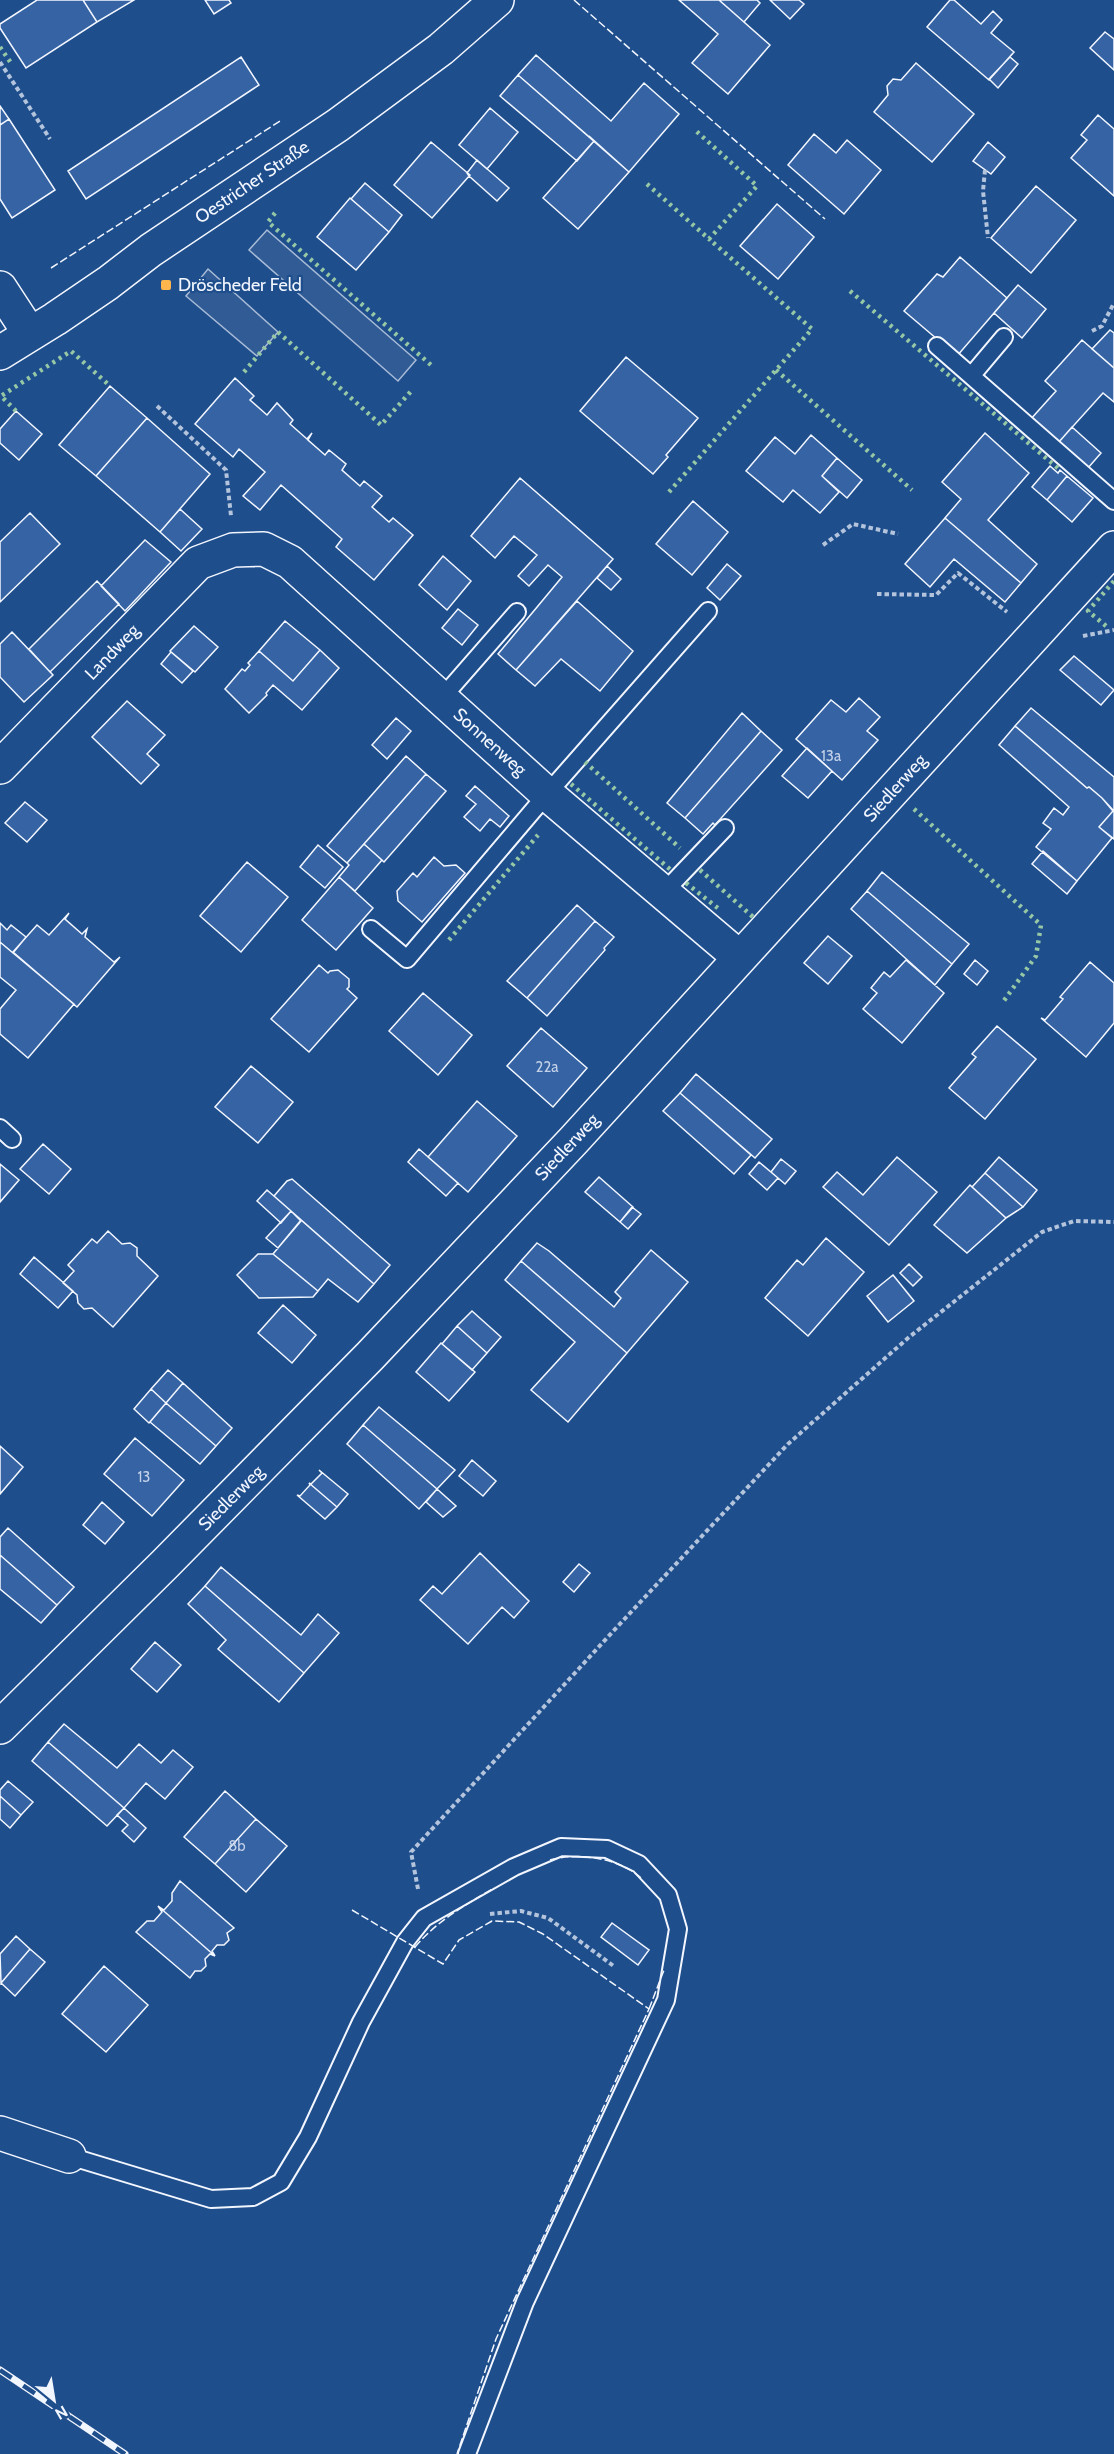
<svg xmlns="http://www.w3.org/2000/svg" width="1114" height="2454" font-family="Cabin,sans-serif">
<rect width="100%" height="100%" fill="#1f4e8c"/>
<path fill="#305b95" stroke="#a8bbd7" stroke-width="1.5" d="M 267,230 L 416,360 L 398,381 L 249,250 Z
M 208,269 L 278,332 L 257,356 L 186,296 Z"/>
<path fill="#3563a3" stroke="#f2f6ff" stroke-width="1.5" d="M 37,0 L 83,0 L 97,22 L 26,68 L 0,28 L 0,24 Z
M 83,0 L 134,0 L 97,22 Z
M 205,0 L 229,0 L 231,3 L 214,14 Z
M 679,0 L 719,0 L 770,45 L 728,94 L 692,63 L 718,34 Z
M 719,0 L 757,0 L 760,3 L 744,22 Z
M 770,0 L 799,0 L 804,4 L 790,19 Z
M 950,0 L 954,0 L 981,24 L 993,11 L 1002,20 L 991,33 L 1014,52 L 989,80 L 927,27 Z
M 1105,32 L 1114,39 L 1114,70 L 1090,48 Z
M 536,55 L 611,121 L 644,83 L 679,114 L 629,172 L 518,75 Z
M 241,57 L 259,85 L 86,199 L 68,171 Z
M 1010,57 L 1018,64 L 998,88 L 989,79 Z
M 916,63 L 974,114 L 932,162 L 874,112 L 888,95 L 887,86 L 893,79 L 901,80 Z
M 518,75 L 594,141 L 577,161 L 500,96 Z
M 0,106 L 9,119 L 0,125 Z
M 490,108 L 518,132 L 487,169 L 459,145 Z
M 1098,115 L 1114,129 L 1114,196 L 1071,158 L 1087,140 L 1081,135 Z
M 9,119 L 55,190 L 12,218 L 0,199 L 0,125 Z
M 814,134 L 836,153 L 847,140 L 881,170 L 844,214 L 788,165 Z
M 589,136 L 629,172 L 578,229 L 543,198 L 594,141 Z
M 431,142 L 470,175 L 432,218 L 394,185 Z
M 988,142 L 1005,157 L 991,174 L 973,161 Z
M 477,160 L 509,188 L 497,201 L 469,176 L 467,173 Z
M 365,183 L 402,215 L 389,232 L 351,199 Z
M 1036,186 L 1076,220 L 1031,273 L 991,238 Z
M 350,198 L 389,232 L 356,270 L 317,237 Z
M 777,204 L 814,237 L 778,279 L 740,246 Z
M 960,257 L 1007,298 L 957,356 L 904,311 L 937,274 L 943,277 Z
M 1018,285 L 1046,309 L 1022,338 L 994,313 Z
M 1110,330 L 1114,333 L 1114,368 L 1092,349 Z
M 1082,340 L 1114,368 L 1114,402 L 1103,393 L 1057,444 L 1030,420 L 1056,391 L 1045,381 Z
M 626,357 L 698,418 L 666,455 L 668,457 L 653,474 L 580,411 Z
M 235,378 L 254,396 L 250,400 L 267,415 L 277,403 L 293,420 L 290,424 L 307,439 L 312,433 L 308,440 L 325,455 L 329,450 L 346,464 L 342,470 L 360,486 L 364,481 L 382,496 L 372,507 L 389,522 L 393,518 L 413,535 L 374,580 L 336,547 L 342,539 L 281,485 L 260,510 L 243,496 L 265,472 L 239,449 L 233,457 L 195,424 Z
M 110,386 L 147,418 L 96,476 L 59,445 Z
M 16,411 L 42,434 L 19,460 L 0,443 L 0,429 Z
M 147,418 L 210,474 L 160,532 L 96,476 Z
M 1072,427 L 1101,453 L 1088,468 L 1059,442 Z
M 985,433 L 1029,473 L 988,520 L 1037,564 L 1021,583 L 945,518 L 961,499 L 942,482 Z
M 811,435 L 837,458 L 822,476 L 839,492 L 820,513 L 793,490 L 783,502 L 746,471 L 775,437 L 795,454 Z
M 837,458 L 862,480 L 847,498 L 822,476 Z
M 1050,466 L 1058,473 L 1060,470 L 1067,476 L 1047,500 L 1032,487 Z
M 1067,476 L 1093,498 L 1072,522 L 1047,500 Z
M 520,478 L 613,559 L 516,670 L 498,654 L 562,577 L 548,565 L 529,586 L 518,576 L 537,555 L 514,536 L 495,558 L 471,536 Z
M 693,501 L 728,532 L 692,575 L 656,544 Z
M 180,509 L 202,529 L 181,551 L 160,532 Z
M 30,513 L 60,544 L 0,602 L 0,542 Z
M 945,518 L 1021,583 L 1005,602 L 954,559 L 930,587 L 905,564 Z
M 145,540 L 171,562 L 125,611 L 101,586 Z
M 443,556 L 471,581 L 447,610 L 419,585 Z
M 727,564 L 741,576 L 720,600 L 707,588 Z
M 607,566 L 621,579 L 611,590 L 597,578 Z
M 97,581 L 119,604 L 50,672 L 29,649 Z
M 577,601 L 633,651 L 600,691 L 561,659 L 535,686 L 516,670 Z
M 458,609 L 478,625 L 462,645 L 442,628 Z
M 285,621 L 320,650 L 293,681 L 259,651 Z
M 194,626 L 218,647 L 195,672 L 170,651 Z
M 12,632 L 53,675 L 24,702 L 0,677 L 0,644 Z
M 320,650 L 339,668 L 302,710 L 273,685 L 266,693 L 267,695 L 249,713 L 225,689 L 242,669 L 245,671 L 250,665 L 248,663 L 259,651 L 293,681 Z
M 171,652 L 193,671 L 182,683 L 161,664 Z
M 1074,656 L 1114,690 L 1101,705 L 1060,670 Z
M 859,698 L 880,717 L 867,731 L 878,740 L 842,780 L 796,739 L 831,700 L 846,712 Z
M 127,701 L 165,735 L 147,754 L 159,765 L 141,784 L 92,737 Z
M 1031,708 L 1114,777 L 1114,811 L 1102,798 L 1089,787 L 1087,788 L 1015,726 Z
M 742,713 L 761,731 L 685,818 L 667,803 Z
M 396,718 L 411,731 L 387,759 L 372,745 Z
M 1015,726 L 1087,788 L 1089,787 L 1102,798 L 1113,811 L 1099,827 L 1112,838 L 1077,881 L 1036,847 L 1051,829 L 1043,823 L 1054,808 L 1063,815 L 1069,807 L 999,745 Z
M 761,731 L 782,750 L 715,825 L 713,823 L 703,834 L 685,818 Z
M 807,748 L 832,771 L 808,798 L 782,776 Z
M 406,756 L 426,774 L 347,863 L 327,846 Z
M 426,774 L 446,791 L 384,862 L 364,844 Z
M 475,786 L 509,816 L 500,827 L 490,819 L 480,831 L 464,817 L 476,804 L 466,796 Z
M 25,802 L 47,820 L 27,842 L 5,823 Z
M 1113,811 L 1114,811 L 1114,839 L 1099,827 Z
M 364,844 L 382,860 L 355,891 L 339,877 L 349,865 L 347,863 Z
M 318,845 L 343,867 L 325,888 L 300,867 Z
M 1043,851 L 1077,881 L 1067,894 L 1032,864 Z
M 434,857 L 444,866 L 456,865 L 465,873 L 422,922 L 398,901 L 397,891 L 413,873 L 417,877 Z
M 247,862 L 288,897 L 241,952 L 200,916 Z
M 882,872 L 969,944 L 952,964 L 867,891 Z
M 339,877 L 373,908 L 336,950 L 302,920 Z
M 867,891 L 952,964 L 935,985 L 851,909 Z
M 577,905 L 595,921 L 527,998 L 507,981 Z
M 69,913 L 65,919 L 82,934 L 87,929 L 85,937 L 114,962 L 120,957 L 77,1007 L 13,952 L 37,925 L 49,935 Z
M 595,921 L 614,937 L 604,948 L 605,950 L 547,1016 L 527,998 Z
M 0,923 L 7,930 L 11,925 L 26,937 L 13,953 L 0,942 Z
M 828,936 L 852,956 L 828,984 L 804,963 Z
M 0,942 L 74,1004 L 28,1058 L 0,1034 L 0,1009 L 16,990 L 0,977 Z
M 906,960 L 944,993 L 902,1043 L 863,1009 L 877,993 L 871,988 L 884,972 L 890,977 Z
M 975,960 L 988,971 L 977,985 L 964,974 Z
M 1090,962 L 1114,983 L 1114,1023 L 1086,1057 L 1041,1018 L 1045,1020 L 1063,999 L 1060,997 Z
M 319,965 L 328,973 L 330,971 L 338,970 L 349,979 L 349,987 L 347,989 L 357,998 L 309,1052 L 271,1019 Z
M 423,993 L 472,1035 L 438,1075 L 389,1031 Z
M 997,1026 L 1036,1059 L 985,1119 L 949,1088 L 976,1057 L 972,1054 Z
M 541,1028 L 587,1068 L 553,1107 L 507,1066 Z
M 251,1066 L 293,1102 L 258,1143 L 215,1107 Z
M 696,1074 L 772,1139 L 755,1158 L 680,1093 Z
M 680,1093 L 751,1155 L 734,1174 L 663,1111 Z
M 477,1101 L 517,1136 L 468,1192 L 428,1157 Z
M 43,1144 L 71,1169 L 49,1194 L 20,1169 Z
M 419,1149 L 458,1183 L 446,1196 L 408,1162 Z
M 897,1157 L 937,1192 L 889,1245 L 823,1187 L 837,1172 L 863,1195 Z
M 999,1157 L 1037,1190 L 1023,1207 L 985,1173 Z
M 781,1159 L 796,1171 L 785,1184 L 771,1172 Z
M 759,1162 L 778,1178 L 767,1190 L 749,1174 Z
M 0,1164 L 19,1180 L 0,1202 Z
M 985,1173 L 1023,1207 L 1006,1218 L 972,1187 Z
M 599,1177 L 633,1207 L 620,1222 L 585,1192 Z
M 292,1179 L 390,1265 L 374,1284 L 274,1196 L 287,1181 Z
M 970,1185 L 1006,1218 L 967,1253 L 934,1225 Z
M 267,1190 L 291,1211 L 281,1223 L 257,1201 Z
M 632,1207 L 641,1214 L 628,1229 L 620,1222 Z
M 291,1211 L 301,1221 L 278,1248 L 266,1238 Z
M 301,1220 L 374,1284 L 358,1302 L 328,1279 L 318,1291 L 273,1254 Z
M 108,1231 L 122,1244 L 130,1243 L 137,1248 L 137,1256 L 158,1276 L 113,1327 L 92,1308 L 84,1309 L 78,1303 L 77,1295 L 63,1283 L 74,1271 L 68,1265 L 92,1239 L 97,1243 Z
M 826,1238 L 864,1272 L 808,1336 L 765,1298 L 797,1260 L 803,1265 Z
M 537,1243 L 549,1251 L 614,1307 L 621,1298 L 615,1292 L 651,1250 L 688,1282 L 627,1353 L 521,1261 Z
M 258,1254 L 273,1254 L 318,1291 L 313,1297 L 259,1298 L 237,1275 Z
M 34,1257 L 73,1291 L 58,1308 L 20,1274 Z
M 521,1261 L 627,1353 L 568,1422 L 531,1390 L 575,1342 L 505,1280 Z
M 909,1264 L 922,1277 L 913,1286 L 900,1273 Z
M 893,1275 L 914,1301 L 888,1322 L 867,1296 Z
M 283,1305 L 316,1335 L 292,1363 L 258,1333 Z
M 472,1311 L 501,1337 L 487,1353 L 457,1326 Z
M 457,1326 L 487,1353 L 472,1370 L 442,1344 Z
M 441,1343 L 475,1372 L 449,1401 L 416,1372 Z
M 168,1370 L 183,1383 L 166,1403 L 151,1389 Z
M 183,1383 L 232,1428 L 216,1446 L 166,1403 Z
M 151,1389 L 166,1403 L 149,1423 L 134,1409 Z
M 166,1403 L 216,1446 L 200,1464 L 150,1422 Z
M 379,1407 L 455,1470 L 437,1489 L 363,1425 Z
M 363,1425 L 437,1489 L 419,1509 L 347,1444 Z
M 135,1438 L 184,1480 L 152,1516 L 104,1474 Z
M 0,1446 L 23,1467 L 0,1494 Z
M 472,1460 L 496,1481 L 483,1496 L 459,1476 Z
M 319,1470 L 348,1494 L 337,1507 L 309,1483 L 311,1484 L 322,1473 Z
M 309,1483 L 337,1507 L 325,1519 L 297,1495 L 300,1496 L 310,1485 Z
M 437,1489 L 456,1506 L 443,1517 L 426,1502 Z
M 102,1502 L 124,1522 L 105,1544 L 83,1525 Z
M 8,1528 L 74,1587 L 57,1605 L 0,1555 L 0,1537 Z
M 480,1553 L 529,1601 L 514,1618 L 502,1607 L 468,1644 L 420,1600 L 433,1586 L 442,1594 Z
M 0,1555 L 57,1605 L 41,1623 L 0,1589 Z
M 579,1564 L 590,1573 L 574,1592 L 563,1582 Z
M 221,1567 L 301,1635 L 318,1614 L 339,1633 L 304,1673 L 205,1586 Z
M 205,1586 L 304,1673 L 279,1702 L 218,1649 L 226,1640 L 188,1604 Z
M 155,1642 L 181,1665 L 157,1692 L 131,1669 Z
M 64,1724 L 117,1768 L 139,1744 L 161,1763 L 173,1750 L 193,1767 L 165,1799 L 146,1783 L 124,1808 L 48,1742 Z
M 48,1742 L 124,1808 L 107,1826 L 32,1761 Z
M 8,1781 L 33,1802 L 21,1815 L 0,1796 L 0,1790 Z
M 225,1791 L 256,1819 L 215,1864 L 184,1837 Z
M 0,1796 L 21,1815 L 10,1828 L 0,1819 Z
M 124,1808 L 146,1828 L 134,1842 L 122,1831 L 128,1825 L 117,1815 Z
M 256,1819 L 287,1846 L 246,1892 L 215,1864 Z
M 180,1881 L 234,1928 L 227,1933 L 229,1940 L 224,1945 L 217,1945 L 212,1951 L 215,1956 L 158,1906 L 164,1910 L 172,1901 L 172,1893 Z
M 158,1906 L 215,1956 L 210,1954 L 205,1959 L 206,1966 L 201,1971 L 195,1971 L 190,1978 L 136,1932 L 147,1921 L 154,1921 L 162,1912 Z
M 612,1923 L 649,1950 L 638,1965 L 601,1937 Z
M 16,1936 L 30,1949 L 1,1983 L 0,1954 Z
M 30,1949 L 45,1962 L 15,1996 L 1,1983 Z
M 104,1966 L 148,2005 L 106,2052 L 62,2014 Z"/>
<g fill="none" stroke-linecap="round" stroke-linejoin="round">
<defs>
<path id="lane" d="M 937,346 L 1114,501
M 972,375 L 1004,337
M 441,699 L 517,612
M 664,892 L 725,828
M 371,929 L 407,959 L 547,794 L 708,611
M 0,1128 L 12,1139
M 69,2156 L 211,2199 L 253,2197 L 281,2182 L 308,2137 L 361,2022 L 405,1942 L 424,1918 L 514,1867 L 561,1847 L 607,1849 L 639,1864 L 668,1895 L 678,1929 L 666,2000 L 525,2302 L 467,2454"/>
<path id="street" d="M 0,288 L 30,334
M 0,353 L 55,319 L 108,283 L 151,250 L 338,125 L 441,49 L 497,0
M 0,767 L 198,563 L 233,550 L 264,549 L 290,562 L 547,794 L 739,957
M 0,1727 L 165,1564 L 370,1356 L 573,1141 L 1114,548
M 0,2133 L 69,2156"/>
</defs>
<use href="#lane" stroke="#f2f6ff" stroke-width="20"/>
<use href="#street" stroke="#f2f6ff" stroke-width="36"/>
<path stroke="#b3c4dc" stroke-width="4" stroke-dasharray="4.5 3" stroke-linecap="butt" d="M 0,62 L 50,139
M 985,170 L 983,191 L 988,238
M 1092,331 L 1102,326 L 1114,303
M 157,406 L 226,470 L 231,516
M 823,545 L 853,524 L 898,534
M 877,594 L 936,595 L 958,573 L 1007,612
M 1083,636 L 1114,630
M 418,1889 L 411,1852 L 617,1627 L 788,1444 L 908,1338 L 1042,1232 L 1074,1221 L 1114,1222
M 490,1914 L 521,1911 L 548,1918 L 615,1967"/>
<use href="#lane" stroke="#1f4e8c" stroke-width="16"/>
<use href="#street" stroke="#1f4e8c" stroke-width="33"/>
<defs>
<path id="rail" d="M 0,2370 L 125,2454"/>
</defs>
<use href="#rail" stroke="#f2f6ff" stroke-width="7"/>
<use href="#rail" stroke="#1f4e8c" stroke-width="4.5" stroke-dasharray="14" stroke-linecap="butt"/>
<path stroke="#97c8a6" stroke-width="4.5" stroke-dasharray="3 4.5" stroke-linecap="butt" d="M 0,47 L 11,63
M 647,184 L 709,239 L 757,186 L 695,130
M 275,213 L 268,222 L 431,365
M 850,291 L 1060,470
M 776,370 L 912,490
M 244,372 L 278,332 L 381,425 L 413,389
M 16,411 L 1,396 L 71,351 L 110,386
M 669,492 L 812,329 L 709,239
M 1106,626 L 1088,611 L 1114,581
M 585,762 L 680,848
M 571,784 L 672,871
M 914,809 L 1041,925 L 1036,956 L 1003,1002
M 700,870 L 753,917
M 686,883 L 719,909
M 449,940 L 538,835"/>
<path stroke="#f2f6ff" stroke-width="1.5" stroke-dasharray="8 3" stroke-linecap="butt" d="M 574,0 L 825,219
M 51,268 L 280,121
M 550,1860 C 578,1852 620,1858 641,1878
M 352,1910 L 443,1964 L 459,1940 L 492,1921 L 519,1922 L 543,1934 L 649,2009 L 496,2339 L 457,2454
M 415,1947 C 437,1921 465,1905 494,1888
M 649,2009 L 664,1970"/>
</g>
<rect fill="#ffb74d" stroke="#1f4e8c" stroke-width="2" x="160" y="279" width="12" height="12" rx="3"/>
<g text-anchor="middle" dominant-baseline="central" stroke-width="4.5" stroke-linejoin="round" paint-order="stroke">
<g font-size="15" fill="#c3d1e8">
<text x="831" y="756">13a</text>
<text x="547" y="1067">22a</text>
<text x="144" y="1477">13</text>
<text x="237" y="1846">8b</text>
</g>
<g font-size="18" fill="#f2f6ff" stroke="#1f4e8c">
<text transform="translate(252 182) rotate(-34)">Oestricher Straße</text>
<text transform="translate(112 652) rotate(-46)">Landweg</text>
<text transform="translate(490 742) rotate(42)">Sonnenweg</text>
<text transform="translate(895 788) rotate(-48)">Siedlerweg</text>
<text transform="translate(567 1147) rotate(-47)">Siedlerweg</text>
<text transform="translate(231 1498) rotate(-45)">Siedlerweg</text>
</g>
<g font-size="18" fill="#f2f6ff" stroke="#1f4e8c" text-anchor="start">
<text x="178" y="285">Dröscheder Feld</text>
</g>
</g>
<g transform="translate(54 2400) rotate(150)" stroke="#1f4e8c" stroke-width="4.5" paint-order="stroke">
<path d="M0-4.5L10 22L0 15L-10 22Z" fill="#f2f6ff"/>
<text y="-9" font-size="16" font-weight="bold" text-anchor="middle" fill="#f2f6ff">N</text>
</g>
</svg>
